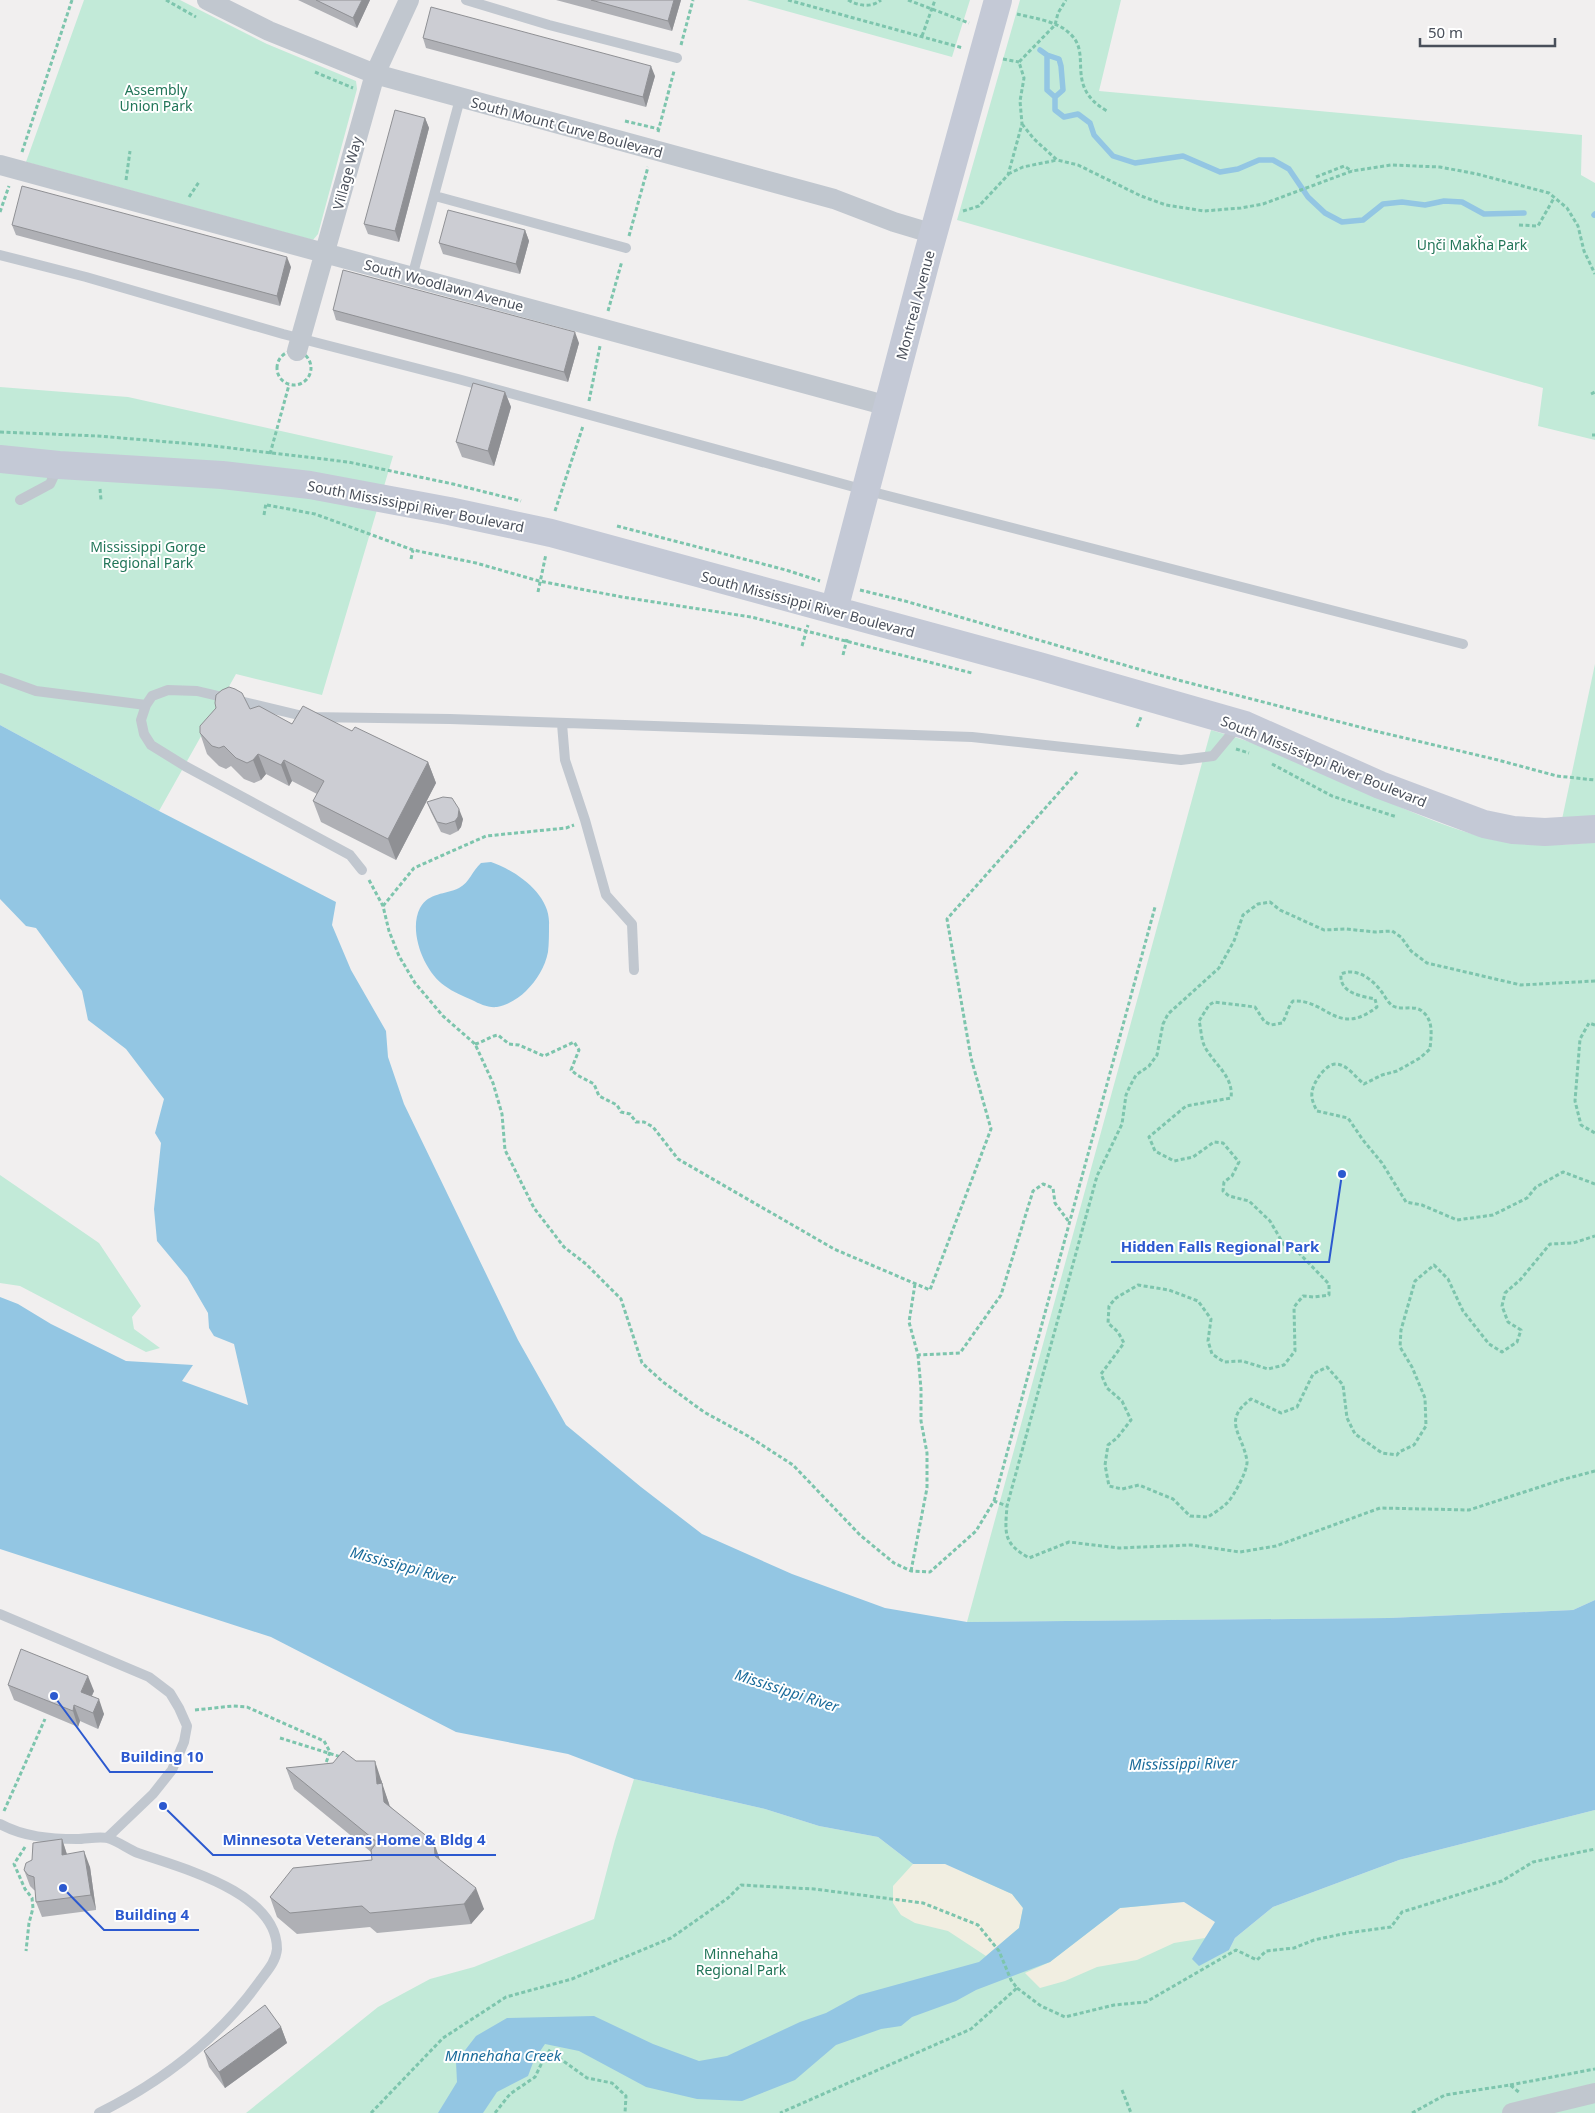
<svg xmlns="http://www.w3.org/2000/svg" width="1595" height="2113" font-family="'Noto Sans',sans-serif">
<rect width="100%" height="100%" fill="#f1efef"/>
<path fill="#c2ead8" d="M 84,0 L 180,0 L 267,44 L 356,81 L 357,89 L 318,234 L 313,240 L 26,162 Z
M 747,0 L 970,0 L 952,57 Z
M 1020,0 L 1121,0 L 1099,91 L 1582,135 L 1581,175 L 1595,183 L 1595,440 L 1538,426 L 1543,388 L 957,220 Z
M 0,387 L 128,397 L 393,456 L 322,695 L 236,674 L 159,811 L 0,725 Z
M 1595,664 L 1595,820 L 1561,824 Z
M 1211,730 C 1231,736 1252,742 1272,750 C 1344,778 1411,818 1486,838 C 1521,847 1559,846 1595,842 L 1595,1600 L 1573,1610 L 1389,1618 L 967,1622 Z
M 0,1175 L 99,1243 L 141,1306 L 132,1317 L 134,1329 L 160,1348 L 146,1352 L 20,1286 L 0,1283 Z
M 634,1779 L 765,1809 L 819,1826 L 878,1837 L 913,1864 L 1153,1905 L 1229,1950 L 1235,1938 L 1273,1907 L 1399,1860 L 1595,1810 L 1595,2113 L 246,2113 L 378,2007 L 430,1979 L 474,1967 L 594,1919 L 615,1840 Z"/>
<path fill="#f1eee1" d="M 913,1864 L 945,1864 L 1012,1894 L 1023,1908 L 1019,1928 L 986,1956 L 948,1931 L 915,1923 L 901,1915 L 893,1903 L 893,1886 Z
M 1184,1902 L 1215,1922 L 1205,1938 L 1174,1943 L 1137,1960 L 1097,1967 L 1065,1981 L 1040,1988 L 1025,1973 L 1050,1962 L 1120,1908 Z"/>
<path fill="#93c6e3" d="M 0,725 L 159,811 L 336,902 L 332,925 L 351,970 L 386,1031 L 388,1057 L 404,1104 L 518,1340 L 566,1425 L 641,1487 L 702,1534 L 792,1574 L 885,1608 L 967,1622 L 1389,1618 L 1573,1610 L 1595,1600 L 1595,1810 L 1399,1860 L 1273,1907 L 1235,1938 L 1229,1950 L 1199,1966 L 1192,1959 L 1215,1922 L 1184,1902 L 1120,1908 L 1050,1962 L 976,1990 L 956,2001 L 912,2017 L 901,2026 L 881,2029 L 836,2045 L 795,2080 L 742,2101 L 697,2099 L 646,2087 L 579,2051 L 545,2044 L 534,2060 L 528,2076 L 497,2092 L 483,2113 L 438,2113 L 457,2082 L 456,2062 L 476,2036 L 507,2018 L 594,2016 L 653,2044 L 699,2061 L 727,2056 L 800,2022 L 826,2013 L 859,1995 L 979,1962 L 1019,1928 L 1023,1908 L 1012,1894 L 945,1864 L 913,1864 L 878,1837 L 819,1826 L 765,1809 L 634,1779 L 568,1754 L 456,1732 L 271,1637 L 0,1549 L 0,1297 L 18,1304 L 51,1324 L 126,1361 L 193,1365 L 182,1381 L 248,1405 L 234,1344 L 214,1336 L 209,1328 L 208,1313 L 187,1277 L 157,1241 L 154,1209 L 161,1143 L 155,1133 L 164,1099 L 126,1049 L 88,1020 L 82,991 L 36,928 L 26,926 L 0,899 Z
M 491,862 C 517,871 551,895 549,925 C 549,934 549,943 548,952 C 545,967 537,980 526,991 C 519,998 508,1005 497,1007 C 488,1008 480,1004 472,1000 C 463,996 453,992 445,986 C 424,972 408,931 420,908 C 429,892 445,895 459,888 C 470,882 472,871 481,863 Z"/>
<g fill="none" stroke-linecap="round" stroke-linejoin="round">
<path stroke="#93c6e3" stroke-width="5.5" d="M 1040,50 L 1047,55 L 1059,59 L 1061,66 L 1063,90 L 1055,97 L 1055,110 L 1064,117 L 1078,114 L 1090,123 L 1094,135 L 1113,156 L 1135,163 L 1183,156 L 1220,172 L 1238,169 L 1259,160 L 1273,160 L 1289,169 L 1308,197 L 1325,213 L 1342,222 L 1363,220 L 1383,204 L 1402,202 L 1425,205 L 1444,201 L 1462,202 L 1484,214 L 1524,213
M 1047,55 L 1047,90 L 1055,97
M 1594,215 L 1595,214"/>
<path stroke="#7dc5ad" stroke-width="3" stroke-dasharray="4 2.5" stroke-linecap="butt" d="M 166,0 L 196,17
M 788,0 L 963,48
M 848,0 C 859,6 871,8 881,0
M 908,0 L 969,23
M 1017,14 C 1033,18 1056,21 1068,32 C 1095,53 1062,85 1107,111
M 922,36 L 935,0
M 681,45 L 693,0
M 1003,59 L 1019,62
M 315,72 L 353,88
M 625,121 L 659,129
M 1022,124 L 1034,139 L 1057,160 L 1078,165 L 1141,196 L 1166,205 L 1204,211 L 1241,208 L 1263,204 L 1352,171 L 1391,165 L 1440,167 L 1477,174 L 1549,193 L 1567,208 L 1578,226 L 1584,251 L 1595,274
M 658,132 L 674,71
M 22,152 L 72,0
M 1008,174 L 1023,167 L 1057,160
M 1316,177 L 1344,166 L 1352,171
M 126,180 L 130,151
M 189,197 L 199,182
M 963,211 L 979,206 L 1008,175 L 1022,124 L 1020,101 L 1024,78 L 1019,62 L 1055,25 L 1058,13 L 1066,0
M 0,212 L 9,186
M 1519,225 L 1538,226 L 1554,198
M 629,236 L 648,167
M 608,311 L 622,261
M277 368a17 17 0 1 1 34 0a17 17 0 1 1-34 0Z
M 1591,394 L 1595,392
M 589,401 L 600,346
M 0,432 L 98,436 L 205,445 L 348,462 L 453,484 L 521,501
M 1592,435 L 1595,435
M 270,454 L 289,385
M 100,489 L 101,500
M 267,505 L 315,514 L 413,550 L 476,563 L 539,581 L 622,597 L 751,617 L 972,673
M 555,511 L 583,426
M 264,515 L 266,503
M 617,526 L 786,570 L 820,581
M 411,559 L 413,550
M 860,590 L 905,601 L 1155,674 L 1375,731 L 1498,760 L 1557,776 L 1595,780
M 538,592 L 546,554
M 802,646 L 808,625
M 843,655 L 847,639
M 1137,727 L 1141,717
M 1236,749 L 1249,753
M 1272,764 L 1332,796 L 1397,817
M 369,880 L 383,906 L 389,931 L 399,956 L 415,983 L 443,1016 L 475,1044 L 493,1083 L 502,1114 L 505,1150 L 534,1208 L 564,1247 L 586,1264 L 621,1299 L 642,1363 L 663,1382 L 704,1412 L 748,1436 L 793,1465 L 860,1535 L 894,1563 L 911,1571 L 930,1572 L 976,1531 L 994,1501 L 1007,1506
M 383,906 L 414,868 L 486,836 L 566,828 L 574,825
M 1595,981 L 1521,985 L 1427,963 L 1411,951 L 1401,937 L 1392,931 L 1375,932 L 1346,929 L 1324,930 L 1280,910 L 1270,902 L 1258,904 L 1243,915 L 1234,941 L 1219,968 L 1168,1014 L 1163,1024 L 1157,1055 L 1149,1066 L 1136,1075 L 1130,1086 L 1126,1095 L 1122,1124 L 1097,1176 L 1007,1506 C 1005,1534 1003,1543 1029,1558 L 1069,1542 L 1119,1548 L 1191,1545 L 1240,1552 L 1276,1546 L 1380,1508 L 1469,1510 L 1561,1480 L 1595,1471
M 1595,1025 L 1589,1023 L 1580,1039 L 1575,1101 L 1581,1125 L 1595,1133
M 475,1044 C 484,1042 490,1036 498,1035 L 509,1044 L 519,1045 L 544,1056 L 574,1042 L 579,1050 L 571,1070 L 577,1075 L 594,1084 L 599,1096 L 617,1105 L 621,1112 L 630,1114 L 636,1122 L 644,1122 L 653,1127 L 678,1159 L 834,1249 L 930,1290 L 991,1129 L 971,1058 L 947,919 L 1078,771
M 1595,1184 L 1563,1172 L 1536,1187 L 1527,1198 L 1493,1215 L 1457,1220 L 1422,1205 L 1406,1202 L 1382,1163 L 1363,1140 L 1348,1118 L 1317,1111 C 1314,1105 1311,1099 1312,1092 C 1313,1083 1325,1064 1336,1064 C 1347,1064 1356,1078 1364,1084 L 1382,1075 L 1397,1071 L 1420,1058 L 1430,1049 C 1431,1037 1434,1021 1423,1012 C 1415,1004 1403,1011 1393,1006 C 1388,1003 1385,996 1381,991 C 1372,979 1356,967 1341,974 C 1339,993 1361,996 1375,999 L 1377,1007 C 1337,1038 1327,999 1293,1001 C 1287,1008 1287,1016 1282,1023 L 1271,1025 L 1264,1021 L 1255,1007 L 1214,1002 L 1209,1005 L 1199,1021 C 1201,1028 1201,1038 1204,1045 C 1212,1063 1234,1075 1231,1098 L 1186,1106 L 1149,1137 L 1155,1151 L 1174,1161 L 1193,1157 L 1214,1142 L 1223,1143 L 1239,1162 L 1232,1176 L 1224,1182 L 1223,1191 L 1229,1196 L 1249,1201 L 1270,1221 L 1284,1245 L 1297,1251 L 1329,1284 L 1329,1295 L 1314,1297 L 1303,1296 L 1294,1307 L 1295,1351 L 1284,1365 L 1268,1369 L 1242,1361 L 1224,1362 L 1212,1354 L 1208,1341 L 1211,1319 L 1198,1301 L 1169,1290 L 1138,1285 L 1116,1298 L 1109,1306 L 1108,1323 L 1118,1332 L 1124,1343 L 1101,1374 L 1107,1388 L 1122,1401 L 1131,1420 L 1117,1438 L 1108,1445 L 1105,1465 L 1109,1486 L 1122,1489 L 1139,1485 L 1173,1499 L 1190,1516 L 1208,1517 C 1214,1513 1222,1508 1227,1503 C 1234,1496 1248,1470 1247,1461 C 1243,1434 1221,1421 1251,1399 L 1281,1413 L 1297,1407 L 1313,1374 L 1327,1367 L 1343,1385 L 1347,1418 L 1355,1434 L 1382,1453 L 1397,1455 L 1399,1452 L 1414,1445 L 1426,1426 L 1425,1398 L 1412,1367 L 1400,1347 L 1401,1330 L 1415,1281 L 1434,1265 L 1448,1279 L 1463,1311 L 1489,1344 L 1502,1352 L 1517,1342 L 1521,1330 L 1508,1322 L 1502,1306 L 1505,1293 L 1520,1280 L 1550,1244 L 1573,1243 L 1595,1236
M 915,1284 L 909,1322 L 918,1355 L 960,1353 L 1001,1295 L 1033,1191 L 1043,1184 L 1053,1188 L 1055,1203 L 1069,1222
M 994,1501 L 1155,907
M 911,1571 L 927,1488 L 927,1453 L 921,1421 L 921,1389 L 918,1355
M 195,1710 L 233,1706 L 247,1707 L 324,1741 L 330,1752
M 280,1738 L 341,1757
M 324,1768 L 330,1752
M 4,1811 L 45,1719
M 25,1847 L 14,1864 L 25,1889 L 32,1898 L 33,1908 L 29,1923 L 26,1951
M 1017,1988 L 1041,2006 L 1065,2017 L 1114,2005 L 1146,2002 L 1236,1950 L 1257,1960 L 1266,1951 L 1294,1948 L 1314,1940 L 1347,1933 L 1391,1927 L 1402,1912 L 1502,1881 L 1533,1862 L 1595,1849
M 1510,2085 L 1595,2069
M 1122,2090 L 1131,2113
M 371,2113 L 443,2038 L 506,1997 L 572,1979 L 671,1938 L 728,1898 L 741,1885 L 814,1889 L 923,1903 L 978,1925 L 999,1951 L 1011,1980 L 1017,1988 L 971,2029 L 780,2113
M 495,2113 L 510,2094 L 535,2077 L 548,2050 L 587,2078 L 612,2083 L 626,2096 L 625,2113
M 1412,2113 L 1445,2095 L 1510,2085 L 1520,2093"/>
<path stroke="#c1c7cf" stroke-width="10" d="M 466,0 L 549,25 L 677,58
M 435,196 L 626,248
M 0,255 L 86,277 L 283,334 L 458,379 L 865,490 L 1463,644
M 412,277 L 460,99
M 20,500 L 50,484 L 58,467
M 0,678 L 36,691 L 146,705
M 562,724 L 565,760 L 585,820 L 606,895 L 632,924 L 634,970
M 362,870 L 350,855 L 185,766 L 151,745 L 144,734 L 141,720 L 146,705 L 152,696 L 168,690 L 197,691 L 307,717 L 450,719 L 972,737 L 1181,760 L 1213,756 L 1238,726
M 0,1614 L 149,1677 L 170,1693 L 179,1708 L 187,1726 L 184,1742 L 172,1770 L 153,1794 L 107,1838
M 0,1824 C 24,1837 50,1839 77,1839 C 86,1839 99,1836 107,1838 C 118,1841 128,1849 138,1853 C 181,1868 277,1892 277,1949 C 276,1962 266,1972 259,1982 C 218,2039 161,2082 99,2113"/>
<path stroke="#c1c7cf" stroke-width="20" d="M 207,0 L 269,31 L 375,74 L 834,199 L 894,222 L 934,234
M 0,165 L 888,406
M 297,351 L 375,74 L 409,0
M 1512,2113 L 1595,2093"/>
<path stroke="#c4c9d6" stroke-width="28" d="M 0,459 L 59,465 L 222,475 L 310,485 L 449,511 L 551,533 L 1039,666 L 1245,725 L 1380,785 L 1484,824 L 1513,830 L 1545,832 L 1595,829
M 834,610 L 928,253 L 998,0"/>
</g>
<path fill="#afb0b5" d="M 298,0 L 370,0 L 357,28 Z
M 556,0 L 681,0 L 672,31 Z
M 423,38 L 655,76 L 646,107 L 426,48 Z
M 425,118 L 429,128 L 399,242 L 368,234 L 364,224 Z
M 12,225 L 291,267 L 280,306 L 16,235 Z
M 525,230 L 529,241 L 520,274 L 443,254 L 439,243 Z
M 333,310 L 579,343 L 568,382 L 336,320 Z
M 505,392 L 511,407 L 494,466 L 462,457 L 456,442 Z
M 250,709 L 292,724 L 352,731 L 428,762 L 436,783 L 396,860 L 321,822 L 313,801 L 317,794 L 292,781 L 289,786 L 266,774 L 261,780 L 254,783 L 244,779 L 231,766 L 226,769 L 219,766 L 207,754 L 200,733 Z
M 427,802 L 463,819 L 461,827 L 458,831 L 450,835 L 441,832 L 431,812 Z
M 8,1685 L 94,1691 L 92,1696 L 104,1714 L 98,1729 L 80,1721 L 78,1727 L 14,1700 Z
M 356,1761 L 382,1781 L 382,1785 L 390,1806 L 440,1860 L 484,1909 L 471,1924 L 377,1933 L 370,1927 L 297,1934 L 277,1917 L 270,1897 L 372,1860 L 371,1852 L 294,1789 L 286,1768 Z
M 62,1839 L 67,1854 L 90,1867 L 96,1910 L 42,1917 L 36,1902 L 36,1891 L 34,1890 L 30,1886 L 24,1870 L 32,1860 Z
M 281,2027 L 287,2043 L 225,2088 L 209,2067 L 204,2051 Z"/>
<path fill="#8f9094" d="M 362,0 L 370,0 L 357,28 L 353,18 Z
M 674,0 L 681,0 L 672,31 L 668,21 Z
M 651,66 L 655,76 L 646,107 L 643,97 Z
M 425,118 L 429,128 L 399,242 L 395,231 Z
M 525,230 L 529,241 L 520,274 L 516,264 Z
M 287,257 L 291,267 L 280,306 L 277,296 Z
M 575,332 L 579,343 L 568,382 L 564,372 Z
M 505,392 L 511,407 L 494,466 L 488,451 Z
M 258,754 L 266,774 L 261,780 L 253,760 Z
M 284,760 L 292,781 L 289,786 L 281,765 Z
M 428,762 L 436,783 L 396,860 L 388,839 Z
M 459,809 L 463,819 L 461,827 L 458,831 L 455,821 Z
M 88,1676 L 94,1691 L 86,1707 L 81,1692 Z
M 99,1699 L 104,1714 L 98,1729 L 93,1713 Z
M 74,1705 L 80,1721 L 78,1727 L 73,1711 Z
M 375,1761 L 389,1804 L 391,1822 L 377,1784 Z
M 62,1839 L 67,1855 L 62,1855 Z
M 434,1842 L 441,1863 L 435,1856 Z
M 84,1851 L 90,1867 L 96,1910 L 91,1895 Z
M 476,1888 L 484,1909 L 471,1924 L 464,1904 Z
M 281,2027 L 287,2043 L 225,2088 L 219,2072 Z"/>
<path fill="#cccdd3" stroke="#8f9094" d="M 316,0 L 362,0 L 353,18 Z
M 591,0 L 674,0 L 668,21 Z
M 431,7 L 651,66 L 643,97 L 423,38 Z
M 395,110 L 425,118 L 395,231 L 364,224 Z
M 22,186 L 287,257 L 277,296 L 12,225 Z
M 448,210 L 525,230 L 516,264 L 439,243 Z
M 343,270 L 575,332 L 564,372 L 333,310 Z
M 473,383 L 505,392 L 488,451 L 456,442 Z
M 229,687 L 235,689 L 242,693 L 250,709 L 259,706 L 292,724 L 303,706 L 352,731 L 355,727 L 428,762 L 388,839 L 313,801 L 324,781 L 284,760 L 281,765 L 258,754 L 253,760 L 247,763 L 236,758 L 224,746 L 219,748 L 212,746 L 200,733 L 200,726 L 216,708 L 215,703 L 216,695 L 222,690 Z
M 443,797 L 452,798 L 459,809 L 458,817 L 455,821 L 446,824 L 437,822 L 427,802 Z
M 21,1649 L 88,1676 L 81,1692 L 99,1699 L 93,1713 L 74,1705 L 73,1711 L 8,1685 Z
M 343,1751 L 356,1761 L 375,1761 L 377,1784 L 382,1783 L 384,1802 L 434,1842 L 435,1856 L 476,1888 L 464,1904 L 370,1913 L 362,1906 L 290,1913 L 270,1897 L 293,1868 L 372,1860 L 371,1850 L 377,1842 L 286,1768 L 333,1763 Z
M 62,1839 L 62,1855 L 84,1851 L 91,1895 L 36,1902 L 34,1877 L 28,1875 L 24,1870 L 26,1863 L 32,1860 L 33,1843 Z
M 265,2005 L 281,2027 L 219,2072 L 204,2051 Z"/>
<g text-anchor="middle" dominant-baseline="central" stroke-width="4" stroke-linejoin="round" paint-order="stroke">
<g font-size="14" fill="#217558" stroke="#fff">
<text x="156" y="89">Assembly<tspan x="156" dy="16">Union Park</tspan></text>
<text x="1472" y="244">Uŋči Makȟa Park</text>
<text x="148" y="546">Mississippi Gorge<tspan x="148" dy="16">Regional Park</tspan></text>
<text x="741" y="1953">Minnehaha<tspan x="741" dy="16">Regional Park</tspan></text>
</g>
<g font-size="14" fill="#494f5a" stroke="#fff">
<text transform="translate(567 127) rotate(15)">South Mount Curve Boulevard</text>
<text transform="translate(347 173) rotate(-75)">Village Way</text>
<text transform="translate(444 285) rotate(15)">South Woodlawn Avenue</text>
<text transform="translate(915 305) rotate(-75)">Montreal Avenue</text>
<text transform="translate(416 506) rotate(11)">South Mississippi River Boulevard</text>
<text transform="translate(808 604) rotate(15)">South Mississippi River Boulevard</text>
<text transform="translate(1324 761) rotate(22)">South Mississippi River Boulevard</text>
</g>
<g font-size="15" font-style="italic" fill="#1b6c9b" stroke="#fff">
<text transform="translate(403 1565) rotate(15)">Mississippi River</text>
<text transform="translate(787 1690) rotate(18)">Mississippi River</text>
<text transform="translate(1183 1763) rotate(-1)">Mississippi River</text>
<text x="503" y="2055">Minnehaha Creek</text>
</g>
</g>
<path fill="none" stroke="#2c59cf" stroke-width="2" d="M1342 1174L1329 1262H1111M54 1696L110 1772H213M163 1806L213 1855H496M63 1888L104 1930H199"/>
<g fill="#2c59cf" stroke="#fff" stroke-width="2">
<circle cx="1342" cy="1174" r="5"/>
<circle cx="54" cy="1696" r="5"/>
<circle cx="163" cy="1806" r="5"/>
<circle cx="63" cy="1888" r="5"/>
</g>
<g font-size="15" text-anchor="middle" font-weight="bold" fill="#2c59cf" stroke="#fff" stroke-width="4" stroke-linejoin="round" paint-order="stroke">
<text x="1220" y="1252">Hidden Falls Regional Park</text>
<text x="162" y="1762">Building 10</text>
<text x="354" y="1845">Minnesota Veterans Home &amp; Bldg 4</text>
<text x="152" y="1920">Building 4</text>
</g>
<path d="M1420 38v8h135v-8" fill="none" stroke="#494f5a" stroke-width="2.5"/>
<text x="1428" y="38" font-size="15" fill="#494f5a" stroke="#ffffff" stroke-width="4" paint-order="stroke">50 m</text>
</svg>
